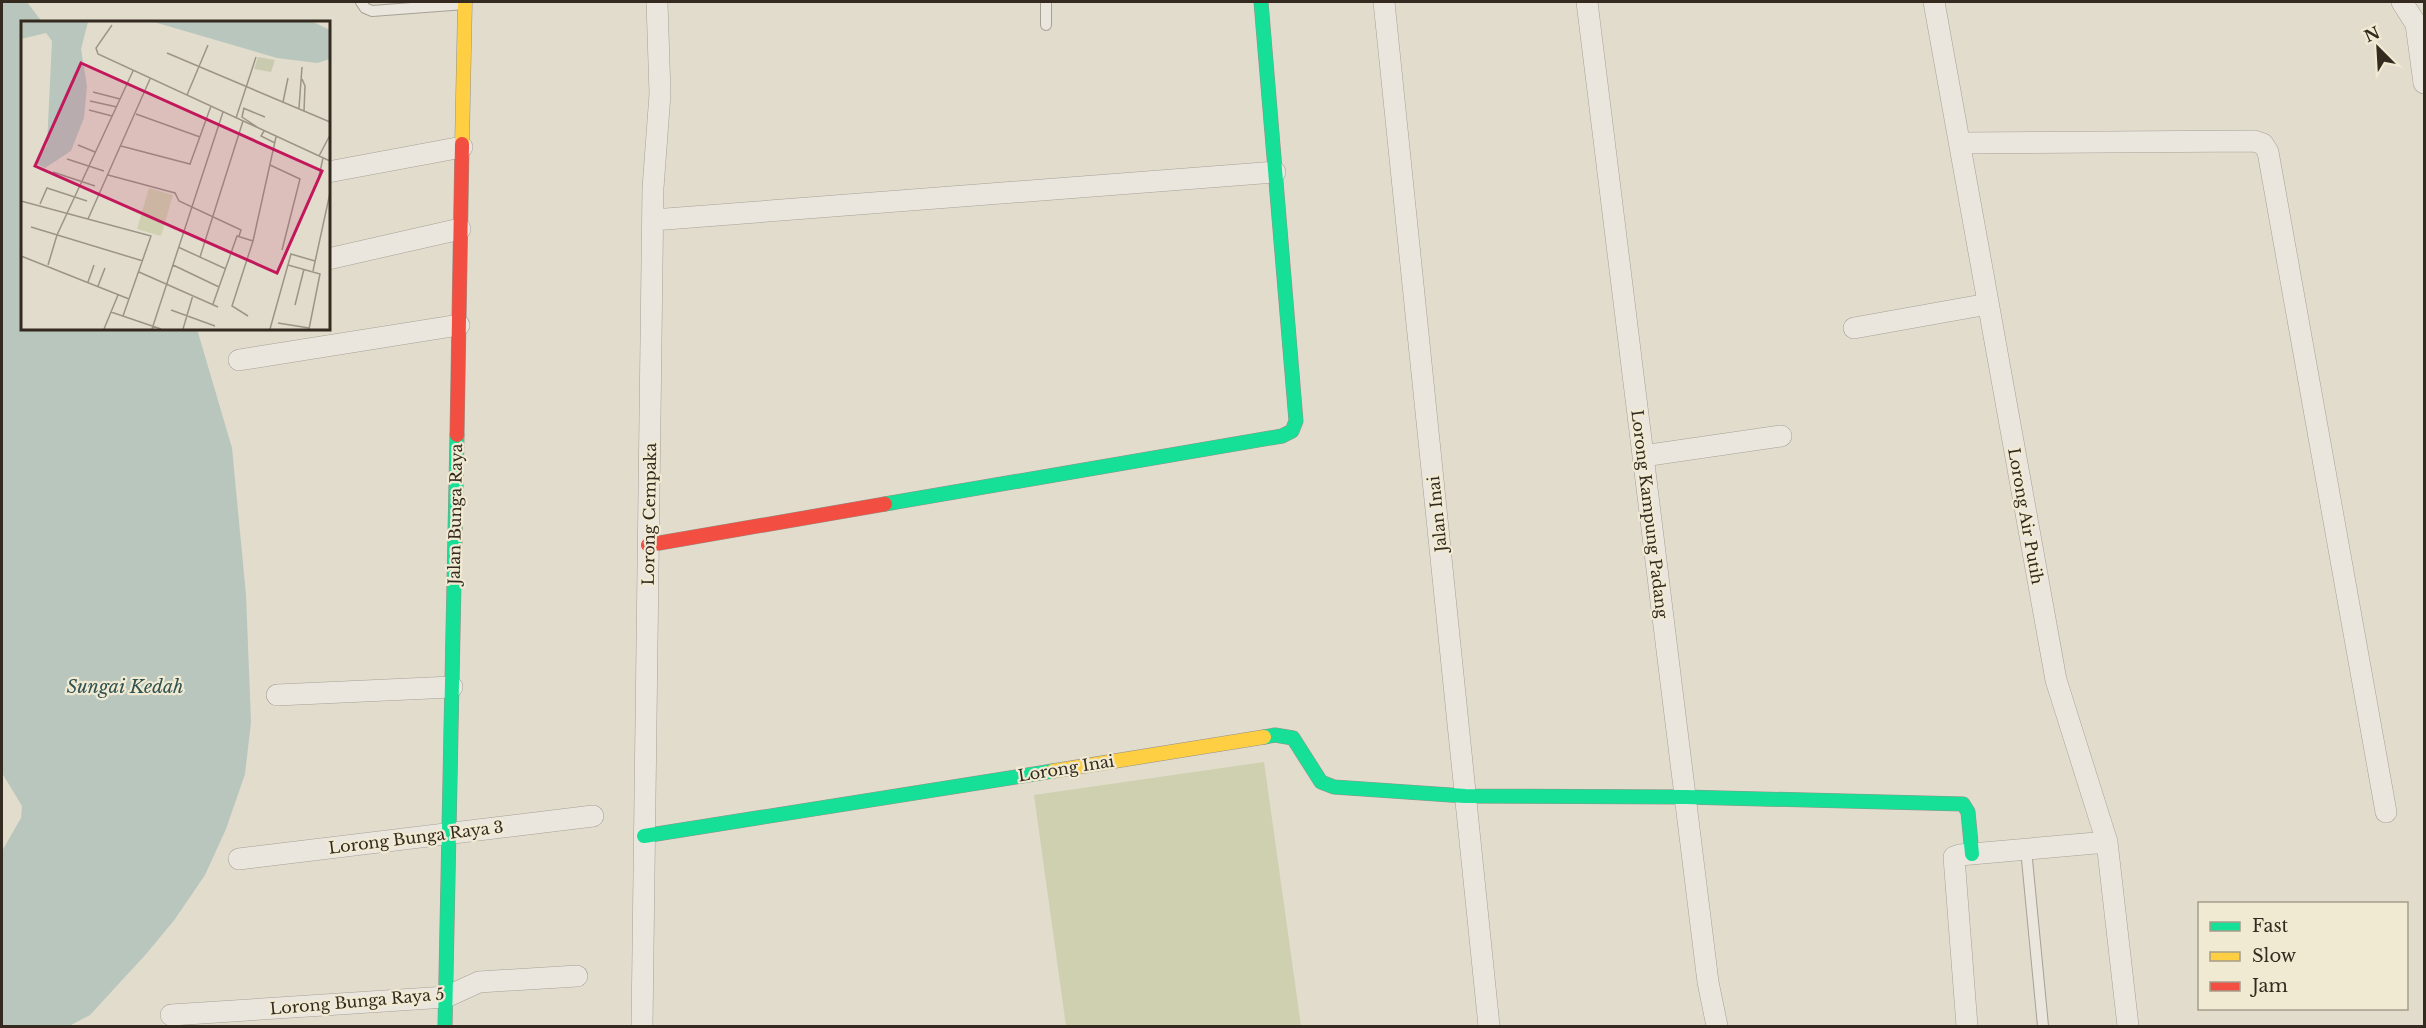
<svg xmlns="http://www.w3.org/2000/svg" width="2426" height="1028" font-family="'Libre Baskerville',serif">
<rect width="100%" height="100%" fill="#e1dccc"/>
<path fill="#ced0b0" d="M 1264,762 L 1301,1026 L 1066,1026 L 1034,795 Z"/>
<path fill="#b8c6bd" d="M 2,2 L 27,2 L 42,22 L 22,22 L 22,328 L 197,329 L 232,448 L 246,595 L 251,722 L 245,774 L 226,829 L 205,875 L 175,919 L 147,953 L 90,1015 L 69,1026 L 4,1026 L 2,1024 L 2,851 L 21,818 L 22,806 L 2,773 Z"/>
<g fill="none" stroke-linecap="round" stroke-linejoin="round">
<defs>
<path id="lane" d="M 361,2 L 365,8 L 372,11 L 465,4
M 1046,25 L 1046,2
M 2026,849 L 2043,1026"/>
<path id="street" d="M 1384,2 L 1489,1026
M 1587,2 L 1708,982 L 1717,1026
M 1934,2 L 2056,680 L 2107,842 L 2128,1026
M 2402,2 L 2416,24 L 2424,83
M 1960,143 L 2254,141 L 2263,144 L 2268,152 L 2386,812
M 328,172 L 462,147
M 653,220 L 1275,172
M 328,259 L 460,229
M 1854,328 L 1988,304
M 239,360 L 459,325
M 1643,456 L 1781,436
M 277,695 L 452,687
M 239,859 L 593,816
M 171,1015 L 446,997 L 479,982 L 577,976
M 642,1026 L 653,188 L 660,94 L 657,2
M 1967,1026 L 1954,857 L 1960,855 L 2107,842"/>
<path id="fast" d="M 885,504 L 1282,436 L 1292,431 L 1296,421 L 1261,2
M 1264,737 L 1275,735 L 1293,738 L 1321,782 L 1334,787 L 1465,796 L 1685,797 L 1963,804 L 1968,812 L 1972,854
M 644,836 L 1053,771
M 445,1026 L 457,435"/>
<path id="slow" d="M 462,144 L 465,2
M 1053,771 L 1264,737"/>
<path id="jam" d="M 457,435 L 462,144
M 648,545 L 885,504"/>
</defs>
<use href="#lane" stroke="#a6a196" stroke-width="12"/>
<use href="#street" stroke="#a6a196" stroke-width="22"/>
<use href="#fast" stroke="#969186" stroke-width="15"/>
<use href="#slow" stroke="#969186" stroke-width="15"/>
<use href="#jam" stroke="#969186" stroke-width="15"/>
<use href="#lane" stroke="#eae6de" stroke-width="10"/>
<use href="#street" stroke="#eae6de" stroke-width="21"/>
<use href="#fast" stroke="#16e098" stroke-width="14"/>
<use href="#slow" stroke="#ffcf43" stroke-width="14"/>
<use href="#jam" stroke="#f24e42" stroke-width="14"/>
</g>
<g text-anchor="middle" dominant-baseline="central" stroke-width="4.5" stroke-linejoin="round" paint-order="stroke">
<g font-size="16" fill="#342a1f" stroke="#f1ead3">
<text transform="translate(455 514) rotate(-89)">Jalan Bunga Raya</text>
<text transform="translate(649 514) rotate(-89)">Lorong Cempaka</text>
<text transform="translate(1437 514) rotate(-96)">Jalan Inai</text>
<text transform="translate(1650 514) rotate(83)">Lorong Kampung Padang</text>
<text transform="translate(2026 516) rotate(80)">Lorong Air Putih</text>
<text transform="translate(1066 768) rotate(-9)">Lorong Inai</text>
<text transform="translate(416 837) rotate(-7)">Lorong Bunga Raya 3</text>
<text transform="translate(357 1001) rotate(-5)">Lorong Bunga Raya 5</text>
</g>
<g font-size="18" font-style="italic" fill="#305251" stroke="#f1ead3">
<text x="125" y="687">Sungai Kedah</text>
</g>
</g>
<g transform="translate(21 21)">
<rect width="309" height="309" fill="#e1dccc"/>
<path d="M 128,167 L 152,174 L 140,215 L 116,208 Z" fill="#ced0b0"/>
<path d="M 237,36 L 254,39 L 250,51 L 233,48 Z" fill="#c9caaf"/>
<path d="M 0,1 L 67,1 L 60,28 L 66,65 L 63,97 L 50,130 L 24,147 L 14,142 L 26,124 L 31,20 L 25,12 L 0,18 ZM 133,1 L 292,1 L 309,9 L 309,38 L 296,42 L 256,37 Z" fill="#b8c6bd"/>
<path fill="none" stroke="#9c9587" stroke-width="1.5" d="M 91,4 L 75,27 L 77,33 L 309,140M 146,32 L 309,101M 281,58 L 284,65 L 283,90M 72,71 L 99,78M 166,74 L 187,24M 69,80 L 96,86M 262,81 L 267,57M 222,87 L 244,96M 223,87 L 221,96 L 239,108M 278,87 L 281,46M 68,89 L 91,95M 115,93 L 179,116M 215,97 L 235,36M 243,110 L 240,115 L 254,122M 57,124 L 74,131M 100,125 L 169,143 L 190,85M 298,135 L 309,114M 46,138 L 83,150M 249,144 L 279,158 L 261,229M 32,151 L 74,165M 87,154 L 154,172 L 158,180 L 220,209 L 218,215M 297,160 L 302,137M 0,180 L 130,215 L 102,295M 19,183 L 26,167 L 66,180M 67,198 L 129,58M 10,206 L 122,240M 157,226 L 205,248M 0,235 L 108,278M 179,236 L 222,100M 27,244 L 36,214 L 112,50M 152,244 L 198,266M 267,244 L 299,253 L 288,308M 292,250 L 309,172M 118,251 L 197,286M 67,261 L 73,244M 77,265 L 84,247M 192,283 L 216,215 L 232,220M 274,284 L 283,248M 150,289 L 194,305M 90,291 L 140,308M 227,295 L 211,285 L 232,220 L 255,116M 257,302 L 288,307M 83,308 L 97,274M 131,308 L 202,91M 162,308 L 172,274M 249,308 L 270,233 L 294,240"/>
<path fill="#c2185b" fill-opacity="0.15" stroke="#c2185b" stroke-width="3" d="M 60,42 L 301,150 L 256,252 L 14,145 Z"/>
<rect width="309" height="309" fill="none" stroke="#342a1f" stroke-width="3"/>
</g>
<rect width="2426" height="1028" fill="none" stroke="#342a1f" stroke-width="6"/>
<rect x="2198" y="902" width="210" height="108" fill="#f1ead3" stroke="#a59d8b" stroke-width="1.5"/>
<rect x="2210" y="922" width="30" height="9" fill="#16e098" stroke="#a59d8b" stroke-width="1.5"/>
<text x="2252" y="932" font-size="18" fill="#342a1f">Fast</text>
<rect x="2210" y="952" width="30" height="9" fill="#ffcf43" stroke="#a59d8b" stroke-width="1.5"/>
<text x="2252" y="962" font-size="18" fill="#342a1f">Slow</text>
<rect x="2210" y="982" width="30" height="9" fill="#f24e42" stroke="#a59d8b" stroke-width="1.5"/>
<text x="2252" y="992" font-size="18" fill="#342a1f">Jam</text>
<g transform="translate(2378 48) rotate(336)" stroke="#f1ead3" stroke-width="4.5" paint-order="stroke">
<path d="M0-4.5L10 22L0 15L-10 22Z" fill="#342a1f"/>
<text y="-9" font-size="16" font-weight="bold" text-anchor="middle" fill="#342a1f">N</text>
</g>
</svg>
